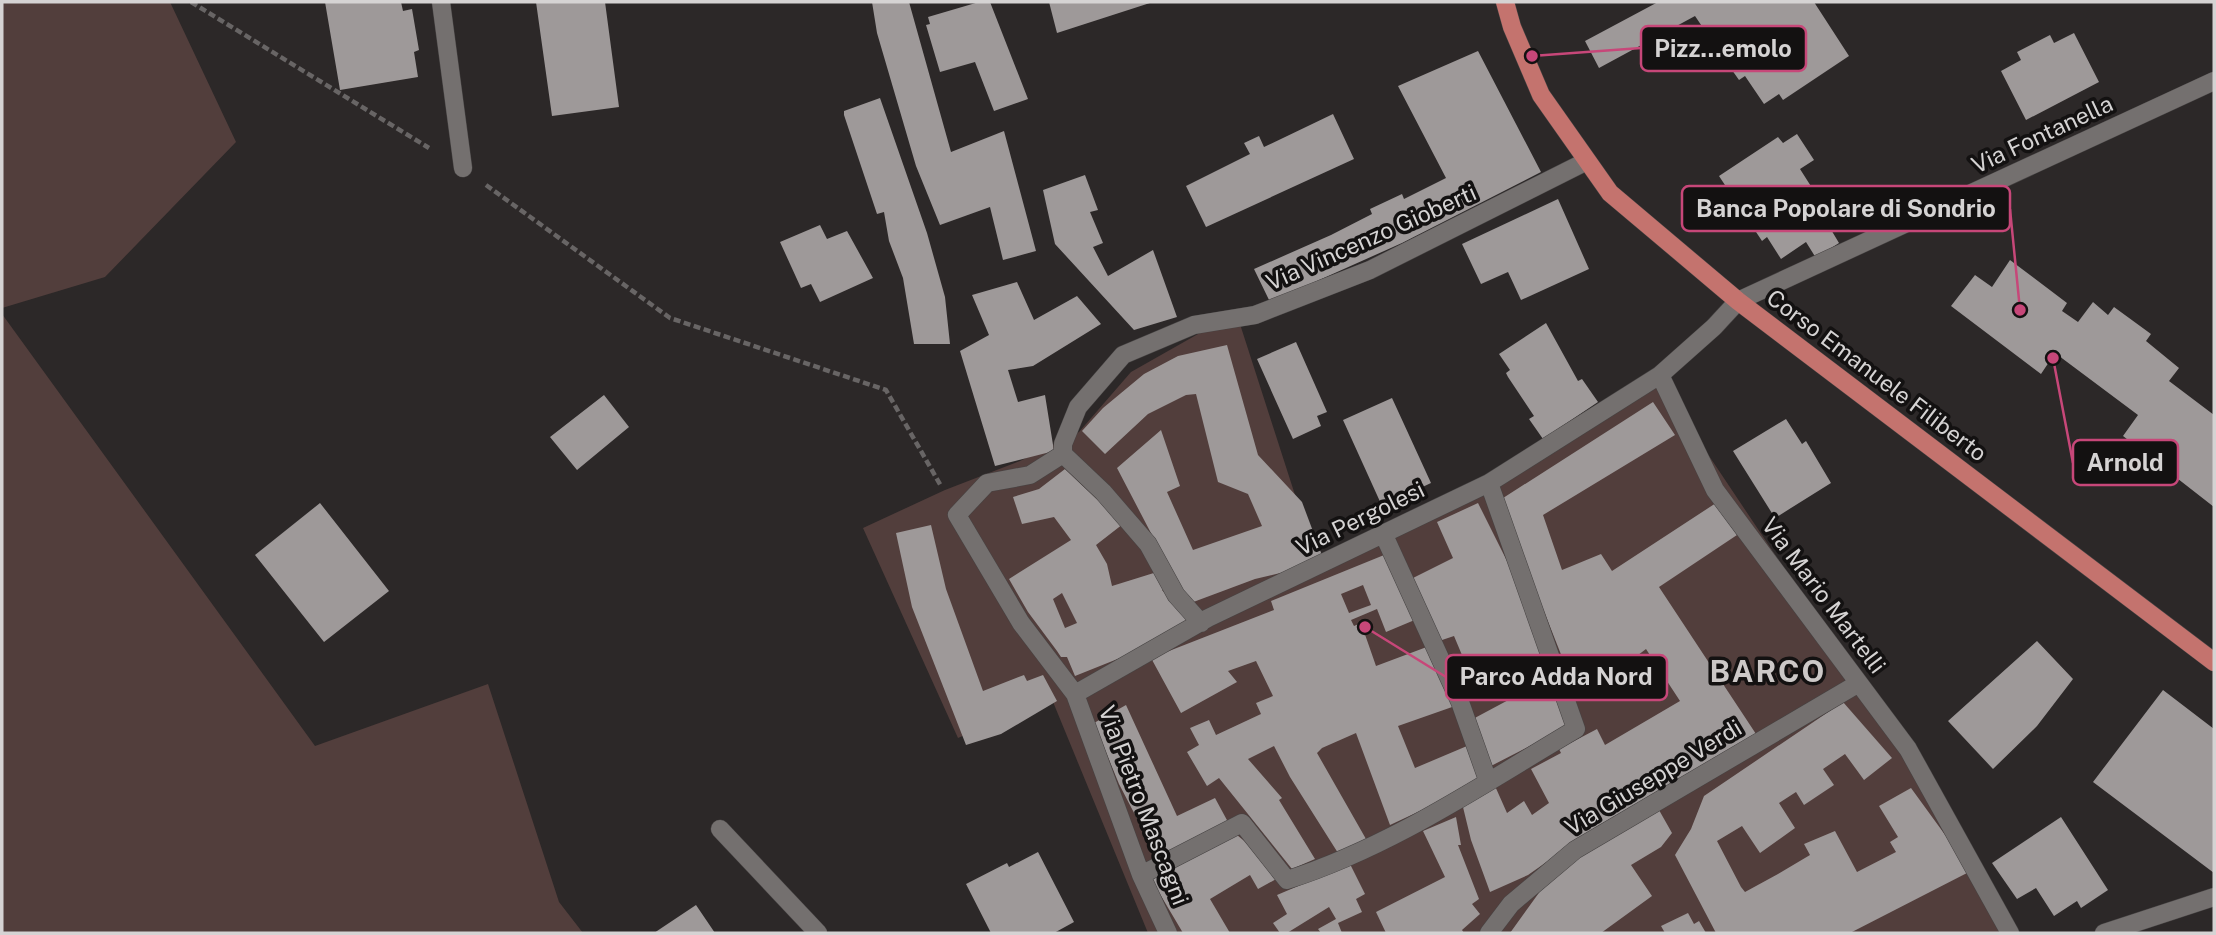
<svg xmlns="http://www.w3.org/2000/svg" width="2216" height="935" font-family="'Public Sans',sans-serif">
<rect width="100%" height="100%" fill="#2c2828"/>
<path fill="#523e3c" d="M 2,2 L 170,2 L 236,142 L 105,277 L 2,308 Z
M 2,314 L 315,746 L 488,684 L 559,902 L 583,933 L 2,933 Z
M 1221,321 L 1239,321 L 1315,557 L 1485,477 L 1648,377 L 1675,405 L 1978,858 L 2018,933 L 1148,933 L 1051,697 L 958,738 L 863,528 L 945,490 L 1020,461 L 1079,432 L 1131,372 Z"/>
<path fill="#9e9999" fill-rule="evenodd" d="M 325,2 L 401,2 L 403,11 L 412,9 L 419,50 L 414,52 L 418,77 L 340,90 Z
M 536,2 L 605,2 L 619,107 L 552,116 Z
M 872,2 L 909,2 L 951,152 L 1004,131 L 1036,251 L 1003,260 L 990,207 L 940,225 L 916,166 L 877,33 Z
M 979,2 L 990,2 L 1028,99 L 994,111 L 975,62 L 940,72 L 926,25 L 930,24 L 928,17 Z
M 1049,2 L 1153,2 L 1057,33 Z
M 1658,2 L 1814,2 L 1849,56 L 1783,100 L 1779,94 L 1764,104 L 1745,76 L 1739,80 L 1727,63 L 1734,60 L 1725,46 L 1718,50 L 1695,16 L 1599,68 L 1585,41 Z
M 2074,33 L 2099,82 L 2026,120 L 2001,71 L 2021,60 L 2017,52 L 2050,35 L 2054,43 Z
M 1478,51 L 1541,172 L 1402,243 L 1270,302 L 1254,269 L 1331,235 L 1372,214 L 1370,209 L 1402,194 L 1404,199 L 1446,178 L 1398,86 Z
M 880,98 L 927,233 L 945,297 L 950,344 L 914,344 L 903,278 L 889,241 L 884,212 L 877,214 L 844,115 L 844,111 Z
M 1333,114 L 1354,159 L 1206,227 L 1186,186 L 1250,154 L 1244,143 L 1259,136 L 1264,147 Z
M 1797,134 L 1814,160 L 1800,169 L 1835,224 L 1830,228 L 1839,243 L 1816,258 L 1806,242 L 1781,259 L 1767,237 L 1762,241 L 1719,176 L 1778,137 L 1783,143 Z
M 1085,175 L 1098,210 L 1090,212 L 1103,243 L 1093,247 L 1108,276 L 1153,250 L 1177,317 L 1134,330 L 1055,244 L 1043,190 Z
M 1558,199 L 1589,269 L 1521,300 L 1508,272 L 1481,284 L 1462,244 Z
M 820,225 L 827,239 L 847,231 L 873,278 L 820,302 L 811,284 L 801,288 L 780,242 Z
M 2010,260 L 2067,303 L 2062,311 L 2078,322 L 2093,302 L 2108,315 L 2114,307 L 2151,334 L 2146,341 L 2179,368 L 2169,381 L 2214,415 L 2214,507 L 2123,436 L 2138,415 L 2055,353 L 2041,374 L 1951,306 L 1975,275 L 1992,287 Z
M 1017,282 L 1034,320 L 1077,296 L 1101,324 L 1033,366 L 1008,370 L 1018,402 L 1045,395 L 1054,451 L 995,466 L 960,351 L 989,335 L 972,295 Z
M 1546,323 L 1578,381 L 1582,379 L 1598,402 L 1543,439 L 1529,419 L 1534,416 L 1508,377 L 1506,373 L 1510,370 L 1499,354 Z
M 1296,342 L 1327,412 L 1317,416 L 1321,426 L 1293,439 L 1257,359 Z
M 1227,345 L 1258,455 L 1302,502 L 1323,558 L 1305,567 L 1255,579 L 1188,604 L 1117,468 L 1161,430 L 1180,486 L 1167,492 L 1193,550 L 1262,526 L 1248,494 L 1218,482 L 1196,394 L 1186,395 L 1148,414 L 1105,454 L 1082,431 L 1103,408 L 1144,374 L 1178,356 Z
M 604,395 L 629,427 L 577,470 L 550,437 Z
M 1392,398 L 1431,483 L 1382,506 L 1343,420 Z
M 1653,402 L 1675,435 L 1543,515 L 1562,570 L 1601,554 L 1612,571 L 1716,503 L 1737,535 L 1659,587 L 1756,734 L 1598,826 L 1528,875 L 1490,892 L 1471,840 L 1462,803 L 1495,786 L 1507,813 L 1524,801 L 1532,815 L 1549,803 L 1531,769 L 1561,753 L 1559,749 L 1597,729 L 1605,745 L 1680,701 L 1646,649 L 1579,700 L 1500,500 Z
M 1786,419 L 1802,444 L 1806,441 L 1831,483 L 1775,518 L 1733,451 Z
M 1065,469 L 1123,524 L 1096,545 L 1107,564 L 1112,586 L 1157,572 L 1165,589 L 1162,590 L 1188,618 L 1165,640 L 1075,676 L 1067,657 L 1061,657 L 1057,651 L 1028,612 L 1009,579 L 1071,540 L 1054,517 L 1022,524 L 1013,497 L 1039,489 ZM 1062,593 L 1077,623 L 1065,628 L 1053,599 Z
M 320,503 L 389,591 L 324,642 L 255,555 Z
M 1478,503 L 1513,573 L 1545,652 L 1538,655 L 1567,727 L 1489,767 L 1471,720 L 1514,697 L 1496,655 L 1467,667 L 1454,636 L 1439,641 L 1413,578 L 1453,558 L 1437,522 Z
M 931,525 L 946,589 L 983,691 L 1024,675 L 1027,681 L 1043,675 L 1057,701 L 1001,734 L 966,745 L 912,607 L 896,533 Z
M 1389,553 L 1417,619 L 1386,632 L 1377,609 L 1351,620 L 1354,626 L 1361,623 L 1376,666 L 1432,645 L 1455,706 L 1398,726 L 1415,768 L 1467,746 L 1480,783 L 1390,825 L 1356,733 L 1322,748 L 1317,753 L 1366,839 L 1338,853 L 1290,777 L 1274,746 L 1248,759 L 1282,798 L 1279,800 L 1315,859 L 1292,869 L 1219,778 L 1207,786 L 1187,752 L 1199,745 L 1190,728 L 1209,720 L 1216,735 L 1261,714 L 1256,703 L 1273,696 L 1256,661 L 1228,671 L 1237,682 L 1181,713 L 1151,658 L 1274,610 L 1271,601 ZM 1363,585 L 1371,605 L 1349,613 L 1341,594 Z
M 2037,641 L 2073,679 L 2037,726 L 1993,769 L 1948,721 Z
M 2163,690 L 2214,729 L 2214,873 L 2093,782 Z
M 1843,702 L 1892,758 L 1864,780 L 1845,754 L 1823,769 L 1834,785 L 1804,805 L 1796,792 L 1779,803 L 1795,828 L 1760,853 L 1742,826 L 1717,841 L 1741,887 L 1745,892 L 1778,874 L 1810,855 L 1804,844 L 1835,831 L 1857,872 L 1896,852 L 1890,842 L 1898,837 L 1879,806 L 1911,788 L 1951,843 L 1967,873 L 1850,933 L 1716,933 L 1675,855 L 1691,829 L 1704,796 Z
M 1126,705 L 1177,816 L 1215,798 L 1228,822 L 1157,857 L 1119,784 L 1094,723 Z
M 1659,810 L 1672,833 L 1661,847 L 1631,865 L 1652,896 L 1601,933 L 1510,933 L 1546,883 L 1579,857 Z
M 1456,817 L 1461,845 L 1458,845 L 1479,899 L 1472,904 L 1480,914 L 1462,930 L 1464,933 L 1386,933 L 1376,912 L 1445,877 L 1423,831 Z
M 2061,817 L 2108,890 L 2081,908 L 2077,901 L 2054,916 L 2036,888 L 2017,899 L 1992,863 Z
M 1237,835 L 1254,849 L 1278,878 L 1258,889 L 1250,875 L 1210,899 L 1230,933 L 1183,933 L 1151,879 Z
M 1038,852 L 1074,922 L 1054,933 L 991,933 L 966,884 L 1007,863 L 1009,867 Z
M 1350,864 L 1365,894 L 1356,899 L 1362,912 L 1338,923 L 1342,933 L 1321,933 L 1318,929 L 1336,919 L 1329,907 L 1287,933 L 1280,933 L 1273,923 L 1287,914 L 1277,895 Z
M 696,905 L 715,933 L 654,933 Z
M 1688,913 L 1694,924 L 1699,921 L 1706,933 L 1665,933 L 1661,926 Z"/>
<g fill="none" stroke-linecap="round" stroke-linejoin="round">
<defs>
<path id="minor" d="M 441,2 L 463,168
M 1063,454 L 1103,492 L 1148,544 L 1176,595 L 1201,623
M 1383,533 L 1460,702 L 1488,781
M 1075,694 L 1208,618 L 1489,483 L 1660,375
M 720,829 L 818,933
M 1141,875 L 1242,823 L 1287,880 C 1391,847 1483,784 1576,729 L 1489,483
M 1168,933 L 1141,875 L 1075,694 L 1021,623 L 957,515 L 987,483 L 1030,475 L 1063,454 L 1063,444 L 1078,407 L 1123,355 L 1194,325 L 1255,315 L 1370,270 L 1587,161
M 1489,933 L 1511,904 L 1575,850 L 1859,683
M 2010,933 L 1908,749 L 1715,490 L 1660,375 L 1714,327 L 1738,301 L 2214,81
M 2104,933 L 2214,897"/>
<path id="major" d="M 1505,2 L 1512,27 L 1541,95 L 1610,193 L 1738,301 L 2214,662"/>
</defs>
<use href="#minor" stroke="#464343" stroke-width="19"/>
<use href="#major" stroke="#464343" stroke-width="19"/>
<path stroke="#686565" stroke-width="4.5" stroke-dasharray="7 3.5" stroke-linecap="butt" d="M 191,2 L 429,148
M 486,185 L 670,318 L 886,390 L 941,486"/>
<use href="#minor" stroke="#74706f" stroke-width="18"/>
<use href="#major" stroke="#c4736e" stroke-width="18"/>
</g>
<g text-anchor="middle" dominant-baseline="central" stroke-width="7" stroke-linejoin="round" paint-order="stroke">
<g font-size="23" fill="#d5d3d3" stroke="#131111">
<text transform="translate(2042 134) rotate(-25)">Via Fontanella</text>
<text transform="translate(1371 237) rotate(-24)">Via Vincenzo Gioberti</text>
<text transform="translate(1877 375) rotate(37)">Corso Emanuele Filiberto</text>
<text transform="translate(1360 518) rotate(-26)">Via Pergolesi</text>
<text transform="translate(1824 595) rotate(53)">Via Mario Martelli</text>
<text transform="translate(1653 777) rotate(-31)">Via Giuseppe Verdi</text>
<text transform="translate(1144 805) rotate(69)">Via Pietro Mascagni</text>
</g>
<g font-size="30" font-weight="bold" letter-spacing="2" fill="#ccc8c7" stroke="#131111">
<text x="1768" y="671">BARCO</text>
</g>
</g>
<path fill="none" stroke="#c74779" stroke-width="2.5" d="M1532 56L1641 48M2020 310L2010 209M2053 358L2073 463M1365 627L1446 677"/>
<g fill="#c74779" stroke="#131111" stroke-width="2.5">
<circle cx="1532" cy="56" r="7"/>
<circle cx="2020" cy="310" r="7"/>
<circle cx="2053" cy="358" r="7"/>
<circle cx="1365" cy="627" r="7"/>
</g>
<g fill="#131111" stroke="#c74779" stroke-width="2.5">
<rect x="1641" y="26" width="165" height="45" rx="7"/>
<rect x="1682" y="186" width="328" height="45" rx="7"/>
<rect x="2073" y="440" width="105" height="45" rx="7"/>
<rect x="1446" y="655" width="221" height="45" rx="7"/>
</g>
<g font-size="24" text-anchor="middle" font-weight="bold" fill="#d5d3d3">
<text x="1723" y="57">Pizz...emolo</text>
<text x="1846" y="217">Banca Popolare di Sondrio</text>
<text x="2125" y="471">Arnold</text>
<text x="1556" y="685">Parco Adda Nord</text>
</g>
<rect width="2216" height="935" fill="none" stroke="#d5d3d3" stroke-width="7"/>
</svg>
